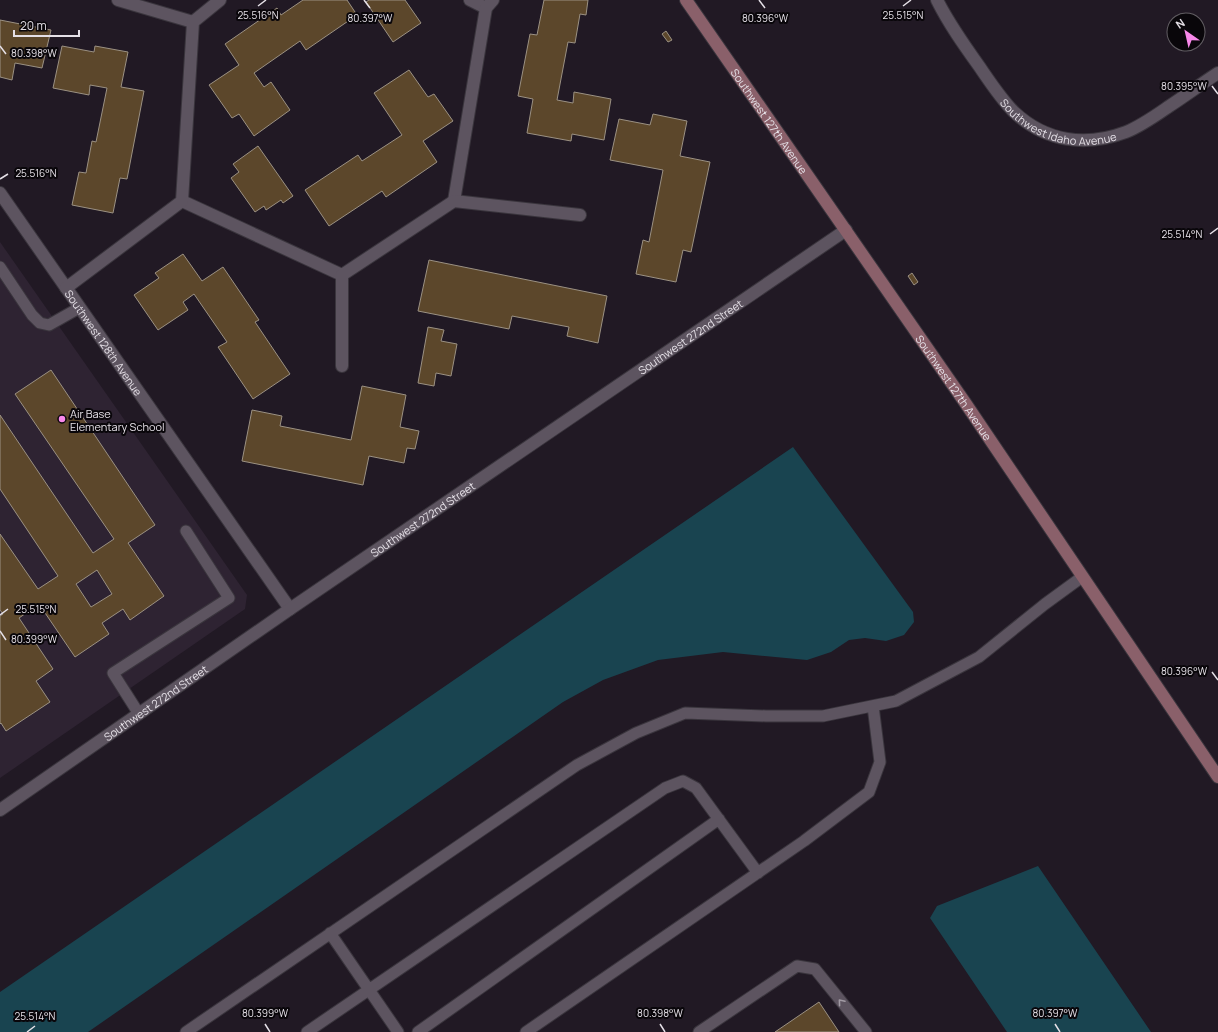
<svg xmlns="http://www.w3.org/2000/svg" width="1218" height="1032" font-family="Manrope,sans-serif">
<rect width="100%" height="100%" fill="#211924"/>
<path fill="#2e2332" d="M 0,242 L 247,595 L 245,609 L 0,778 Z"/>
<path fill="#194450" d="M 793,447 L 913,612 L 914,622 L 904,635 L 886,641 L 865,638 L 849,640 L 831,652 L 807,660 L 723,652 L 658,660 L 603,680 L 563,702 L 88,1032 L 0,1032 L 0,992 Z
M 1038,866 L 1151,1032 L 1007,1032 L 930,918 L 937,906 Z"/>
<path fill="#5c472b" stroke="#9b9183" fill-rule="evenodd" d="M 303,0 L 347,0 L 357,15 L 306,50 L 300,41 L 254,73 L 264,87 L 271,82 L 290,110 L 254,136 L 239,114 L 232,118 L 209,85 L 239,65 L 225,44 L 277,8 L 281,15 Z
M 369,0 L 405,0 L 421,23 L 393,42 L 366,2 Z
M 544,0 L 588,0 L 586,15 L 580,14 L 575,43 L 568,42 L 557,100 L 573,103 L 574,92 L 611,99 L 604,140 L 572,134 L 571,141 L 527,133 L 533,99 L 518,96 L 530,34 L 537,35 Z
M 0,20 L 51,30 L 42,68 L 15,63 L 12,80 L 0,77 Z
M 666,31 L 672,40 L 668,42 L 662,34 Z
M 62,46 L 94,52 L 95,46 L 128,52 L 121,87 L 144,91 L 127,179 L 120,178 L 113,213 L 72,205 L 79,172 L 86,173 L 92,141 L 96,142 L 107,88 L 90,85 L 89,95 L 53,88 Z
M 409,70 L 428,97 L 434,94 L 453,121 L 423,141 L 437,162 L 386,197 L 382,191 L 329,226 L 305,190 L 358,155 L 362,161 L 402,135 L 374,93 Z
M 653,114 L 687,121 L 680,156 L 710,162 L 691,252 L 683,250 L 676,282 L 636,274 L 643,240 L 649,242 L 663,170 L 610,160 L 619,119 L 650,125 Z
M 258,146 L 293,196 L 283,203 L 281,200 L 266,210 L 264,206 L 255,212 L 231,178 L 239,172 L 233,164 Z
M 183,254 L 202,281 L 223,267 L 259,320 L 255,322 L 290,374 L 253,399 L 218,347 L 227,342 L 194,294 L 183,302 L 188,310 L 158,330 L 134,295 L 159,278 L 155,273 Z
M 429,260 L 607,296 L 598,343 L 567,336 L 569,327 L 512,316 L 509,329 L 418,311 Z
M 912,273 L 918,282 L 914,285 L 908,276 Z
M 428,327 L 444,330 L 441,341 L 457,344 L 451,376 L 436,373 L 434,386 L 418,383 Z
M 51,370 L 155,525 L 128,543 L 164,596 L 130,620 L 123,609 L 102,623 L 109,634 L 75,657 L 39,604 L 19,618 L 53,669 L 36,681 L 50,702 L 6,731 L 1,723 L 0,724 L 0,616 L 3,614 L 0,610 L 0,534 L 38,589 L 58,576 L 0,489 L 0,415 L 93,553 L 114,539 L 15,394 ZM 97,570 L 112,594 L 91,607 L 76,584 Z
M 362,386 L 406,395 L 400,427 L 419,431 L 415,449 L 407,448 L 404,463 L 369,456 L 363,485 L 242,461 L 252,410 L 282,416 L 280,426 L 351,440 Z
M 819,1002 L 839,1032 L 775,1032 Z"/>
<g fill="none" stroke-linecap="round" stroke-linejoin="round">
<defs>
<path id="lane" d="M 0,267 L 32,315 L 40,323 L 49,325 L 79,308
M 139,714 L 113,673 L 229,598 L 186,531
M 330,933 L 398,1032
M 186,1032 L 577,765 L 636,733 L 685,713 L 766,716 L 823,716 L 896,701 L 979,657 L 1045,604 L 1082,577
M 307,1032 L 665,788 L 683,781 L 696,788 L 758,873
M 418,1032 L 719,819
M 526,1032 L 804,841 L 869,792 L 880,762 L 873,706
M 699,1032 L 797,966 L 815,969 L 866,1032"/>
<g id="street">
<path d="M 118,0 L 193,22"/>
<path d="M 470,0 L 486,8"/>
<path id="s1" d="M 937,0 C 949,24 964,45 979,66 C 990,82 1001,99 1014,112 C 1046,142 1086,147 1126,132 C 1141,126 1155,116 1168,107 C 1185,96 1201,84 1218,73"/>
<path id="s2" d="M 0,193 L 290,609"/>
<path d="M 182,201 L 342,275"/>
<path d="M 454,201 L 486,8 L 493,0"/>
<path d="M 66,288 L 182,201 L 193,22 L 220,0"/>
<path d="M 342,366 L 342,275 L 454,201 L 580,215"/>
<path id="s3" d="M 0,810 L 290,609 L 846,230"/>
</g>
<g id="secondary">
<path id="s4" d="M 686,0 L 966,404 L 1218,777"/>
</g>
</defs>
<use href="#lane" stroke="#3a353d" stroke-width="13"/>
<use href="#street" stroke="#3a353d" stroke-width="14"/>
<use href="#secondary" stroke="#3a353d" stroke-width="14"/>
<use href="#lane" stroke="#5d5460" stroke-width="11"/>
<use href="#street" stroke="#5d5460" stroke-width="12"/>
<use href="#secondary" stroke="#8a606a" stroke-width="12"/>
</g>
<defs><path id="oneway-chevron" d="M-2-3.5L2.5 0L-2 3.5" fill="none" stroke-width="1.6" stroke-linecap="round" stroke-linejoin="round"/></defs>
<use stroke="#a19aa4" href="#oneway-chevron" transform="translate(841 1002) rotate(-130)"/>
<path fill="none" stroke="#e5e0e7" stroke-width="1.5" d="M 364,0 L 370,8M 759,0 L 765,8M 258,6 L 266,0M 903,6 L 911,0M 0,46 L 6,54M 1212,86 L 1218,94M 0,179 L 8,174M 1210,234 L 1218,228M 0,615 L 8,609M 0,631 L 6,640M 1212,672 L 1218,680M 265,1024 L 270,1032M 660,1024 L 665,1032M 1055,1024 L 1060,1032M 27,1032 L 35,1026"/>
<circle fill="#f888ea" stroke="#09060a" stroke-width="1.5" cx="62" cy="419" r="4"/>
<g text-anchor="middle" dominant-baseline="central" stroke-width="4" stroke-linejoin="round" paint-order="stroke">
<g font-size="11" fill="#e5e0e7" stroke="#09060a">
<text stroke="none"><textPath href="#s1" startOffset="183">Southwest Idaho Avenue</textPath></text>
<text stroke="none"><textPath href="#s4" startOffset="147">Southwest 127th Avenue</textPath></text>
<text stroke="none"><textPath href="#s3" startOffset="837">Southwest 272nd Street</textPath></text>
<text stroke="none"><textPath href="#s2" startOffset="182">Southwest 128th Avenue</textPath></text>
<text stroke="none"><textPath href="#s4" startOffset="471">Southwest 127th Avenue</textPath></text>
<text stroke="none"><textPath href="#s3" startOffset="513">Southwest 272nd Street</textPath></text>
<text stroke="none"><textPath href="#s3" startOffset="189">Southwest 272nd Street</textPath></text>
</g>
<g font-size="11" fill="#e5e0e7" stroke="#09060a" text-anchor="start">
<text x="70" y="413">Air Base<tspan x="70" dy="13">Elementary School</tspan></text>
</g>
</g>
<g font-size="10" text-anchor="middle" fill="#e5e0e7" stroke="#09060a" stroke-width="4" stroke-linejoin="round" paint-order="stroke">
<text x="258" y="19">25.516°N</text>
<text x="903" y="19">25.515°N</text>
<text x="370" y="22">80.397°W</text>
<text x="765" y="22">80.396°W</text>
<text x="34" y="57">80.398°W</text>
<text x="1184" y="90">80.395°W</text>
<text x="36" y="177">25.516°N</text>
<text x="1182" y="238">25.514°N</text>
<text x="36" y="613">25.515°N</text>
<text x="34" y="643">80.399°W</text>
<text x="1184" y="675">80.396°W</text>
<text x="265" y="1017">80.399°W</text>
<text x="660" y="1017">80.398°W</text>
<text x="1055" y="1017">80.397°W</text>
<text x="35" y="1020">25.514°N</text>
</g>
<g transform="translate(1186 32) rotate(326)"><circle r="19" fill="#09060a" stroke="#615d62"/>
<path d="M0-3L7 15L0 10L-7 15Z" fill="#f888ea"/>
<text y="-6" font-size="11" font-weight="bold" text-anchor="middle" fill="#e5e0e7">N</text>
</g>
<path d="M14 30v6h65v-6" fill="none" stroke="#e5e0e7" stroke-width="2"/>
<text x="20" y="30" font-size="12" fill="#e5e0e7" stroke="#09060a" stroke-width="3" paint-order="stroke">20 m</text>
</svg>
